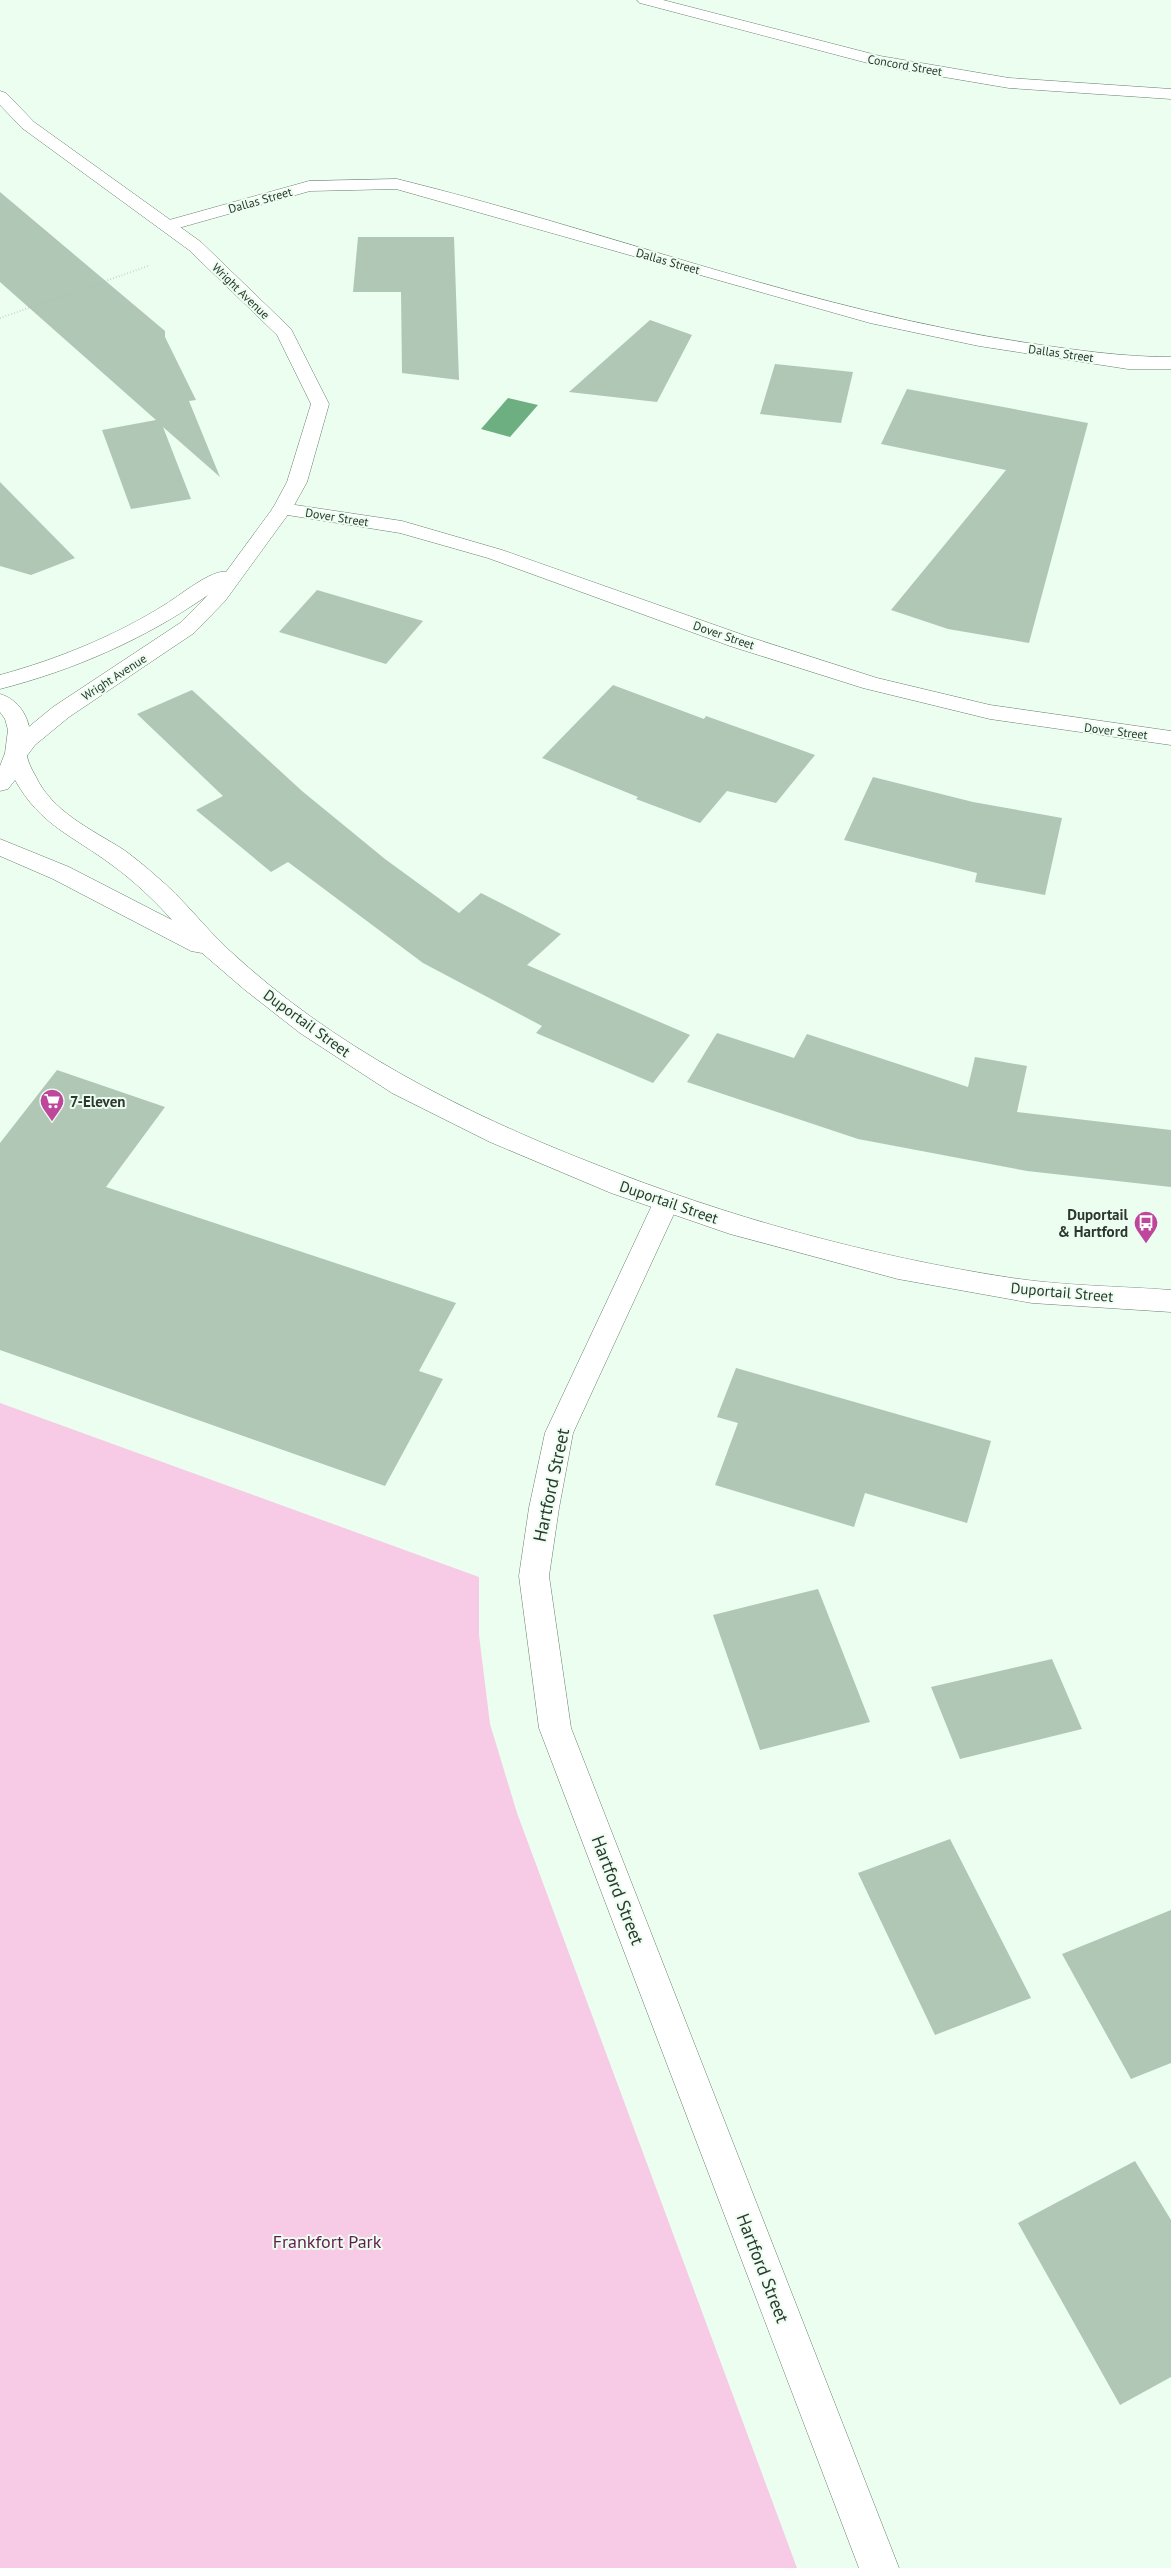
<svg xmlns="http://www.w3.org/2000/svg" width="1171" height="2568" font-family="'PT Sans',sans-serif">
<rect width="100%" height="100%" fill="#ebfef0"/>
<path fill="#f7cae6" d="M 0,1403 L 479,1577 L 479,1635 L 490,1724 L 517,1813 L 797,2568 L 0,2568 Z"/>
<path fill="#6daf81" d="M 508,398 L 538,405 L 510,437 L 481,429 Z"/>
<path fill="#b0c7b6" d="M 0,192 L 165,331 L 165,337 L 196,400 L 189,401 L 220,477 L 163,427 L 191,499 L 131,509 L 102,430 L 156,420 L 0,282 Z
M 358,237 L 454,237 L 459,380 L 402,373 L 401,292 L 353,292 Z
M 650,320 L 692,335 L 657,402 L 569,392 Z
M 775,364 L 853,372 L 841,423 L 760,414 Z
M 907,389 L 1088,423 L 1029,643 L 948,629 L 891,610 L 1006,470 L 881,444 Z
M 0,482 L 75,558 L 31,575 L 0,566 Z
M 317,590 L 423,621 L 386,664 L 279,632 Z
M 613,685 L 704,719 L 706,716 L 815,755 L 776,803 L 727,791 L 700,823 L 636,799 L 638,797 L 542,758 Z
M 192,690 L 302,791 L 385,859 L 459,913 L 481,893 L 561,934 L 527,965 L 690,1035 L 653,1083 L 536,1033 L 542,1026 L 423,963 L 288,862 L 271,872 L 196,810 L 223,796 L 137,714 Z
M 873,777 L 973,802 L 1062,818 L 1045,895 L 975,882 L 977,873 L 844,840 Z
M 717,1033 L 794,1058 L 807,1034 L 968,1087 L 975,1057 L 1027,1066 L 1017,1112 L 1171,1130 L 1171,1187 L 1027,1171 L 858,1139 L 687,1082 Z
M 57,1070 L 165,1107 L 106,1187 L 456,1303 L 419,1371 L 443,1379 L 385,1486 L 0,1350 L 0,1143 Z
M 736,1368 L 991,1441 L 967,1523 L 865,1493 L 854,1527 L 715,1485 L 738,1423 L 717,1417 Z
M 818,1589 L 870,1722 L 760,1750 L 713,1615 Z
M 1052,1659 L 1082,1729 L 960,1759 L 931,1687 Z
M 950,1839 L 1031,1998 L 935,2035 L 858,1873 Z
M 1171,1910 L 1171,2063 L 1131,2079 L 1062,1954 Z
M 1135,2161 L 1171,2220 L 1171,2377 L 1120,2405 L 1018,2223 Z"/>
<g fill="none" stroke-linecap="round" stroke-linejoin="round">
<defs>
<path id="minor" d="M 637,0 L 663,0 L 880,56 L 1009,78 L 1171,89 L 1171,99 L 1009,88 L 879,66 L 640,3 Z
M 397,179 C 608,231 813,311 1028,343 C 1076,350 1122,357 1171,357 L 1171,369 L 1128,369 L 979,346 L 870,323 L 396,189 L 310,191 L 168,231 L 162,230 L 159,226 L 162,222 L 309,181 Z
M 282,503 L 402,521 L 502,550 L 746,636 L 877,678 L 990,705 L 1171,731 L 1171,745 L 990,719 L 863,688 L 730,646 L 488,558 L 400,533 L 275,513 L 272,509 L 275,505 Z
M 666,1193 L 675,1196 L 679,1203 L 573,1433 L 559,1508 L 549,1576 L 571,1728 L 899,2568 L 859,2568 L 539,1728 L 519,1576 L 529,1508 L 545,1433 L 653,1203 L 657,1196 Z"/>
<path id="tertiary" d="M 0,91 L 6,93 L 34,122 L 201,242 L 291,329 L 329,404 L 307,482 L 292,509 L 225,601 L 194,633 L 69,717 L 35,745 L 26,757 L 18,759 L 10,757 L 7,752 L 19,735 L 53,707 L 180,623 L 208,595 C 145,639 74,670 0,689 L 0,675 C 58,659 115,636 166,604 C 179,596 212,569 226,572 L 273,508 L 287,482 L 311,404 L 277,335 L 189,250 L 22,128 L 0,105 Z"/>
<path id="secondary" d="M 0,694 C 18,699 30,717 30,736 C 30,742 26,750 27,756 C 28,762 32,770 35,775 C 52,812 91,829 124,850 C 135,858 146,867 156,876 C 183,898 204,927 229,950 C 332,1046 461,1112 592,1163 C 727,1217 868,1256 1012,1278 C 1065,1286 1118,1286 1171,1290 L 1171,1312 L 1032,1303 L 898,1279 L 730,1234 L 611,1193 L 490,1142 L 392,1093 L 300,1033 L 245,990 L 202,953 L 191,951 L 53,879 L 0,856 L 0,839 L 69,867 L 172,920 C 154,900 134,881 112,865 C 72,835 41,826 15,780 L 8,789 L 0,791 L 0,766 L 5,753 L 8,730 L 5,719 L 0,712 Z"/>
</defs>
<use href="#minor" stroke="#687e6d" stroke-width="1"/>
<use href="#tertiary" stroke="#687e6d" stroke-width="1"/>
<use href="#secondary" stroke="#687e6d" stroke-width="1"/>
<path stroke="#aebeb2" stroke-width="2" stroke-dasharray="0.5 2.5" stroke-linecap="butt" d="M 0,318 L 148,266"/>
<use href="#minor" fill="#fff" fill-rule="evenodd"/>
<use href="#tertiary" fill="#fff" fill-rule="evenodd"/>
<use href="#secondary" fill="#fff" fill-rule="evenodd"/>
</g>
<defs>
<symbol id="supermarket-pin" viewBox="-11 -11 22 30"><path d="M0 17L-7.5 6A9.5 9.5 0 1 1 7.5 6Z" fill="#be469b" stroke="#ebfef0"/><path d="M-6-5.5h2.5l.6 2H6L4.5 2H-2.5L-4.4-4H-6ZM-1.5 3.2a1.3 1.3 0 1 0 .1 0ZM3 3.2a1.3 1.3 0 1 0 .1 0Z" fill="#fff"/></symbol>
<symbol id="bus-pin" viewBox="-11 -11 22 30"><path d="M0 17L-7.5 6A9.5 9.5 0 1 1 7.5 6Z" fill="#be469b" stroke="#ebfef0"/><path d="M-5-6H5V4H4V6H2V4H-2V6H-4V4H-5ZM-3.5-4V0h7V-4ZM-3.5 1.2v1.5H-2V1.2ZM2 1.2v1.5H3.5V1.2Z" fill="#fff"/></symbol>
</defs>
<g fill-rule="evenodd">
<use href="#supermarket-pin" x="38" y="1087" width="28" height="38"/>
<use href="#bus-pin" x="1132" y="1209" width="28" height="38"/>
</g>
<g text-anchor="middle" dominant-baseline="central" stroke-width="4" stroke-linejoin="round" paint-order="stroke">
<g font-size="12" fill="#2d362f" stroke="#ebfef0">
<text transform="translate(905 65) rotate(10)">Concord Street</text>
<text transform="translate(260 200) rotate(-16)">Dallas Street</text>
<text transform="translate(668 261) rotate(16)">Dallas Street</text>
<text transform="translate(241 291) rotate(44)">Wright Avenue</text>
<text transform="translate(1061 353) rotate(8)">Dallas Street</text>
<text transform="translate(337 517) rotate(9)">Dover Street</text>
<text transform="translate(724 635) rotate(19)">Dover Street</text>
<text transform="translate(114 677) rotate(-33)">Wright Avenue</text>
<text transform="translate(1116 731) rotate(7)">Dover Street</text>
</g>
<g font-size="15" fill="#2d362f" stroke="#ebfef0">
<text transform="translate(307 1023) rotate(36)">Duportail Street</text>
<text transform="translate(669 1202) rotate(19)">Duportail Street</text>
<text transform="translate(1062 1292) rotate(5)">Duportail Street</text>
</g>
<g font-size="15" font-weight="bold" fill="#2d362f" stroke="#ebfef0" text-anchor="start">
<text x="70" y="1101">7-Eleven</text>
<text x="1128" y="1214" text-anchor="end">Duportail<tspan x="1128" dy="17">&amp; Hartford</tspan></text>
</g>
<g font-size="18" fill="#2d362f" stroke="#ebfef0">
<text transform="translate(551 1485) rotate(-78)">Hartford Street</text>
<text transform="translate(618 1890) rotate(69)">Hartford Street</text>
<text transform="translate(763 2268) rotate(69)">Hartford Street</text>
</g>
<g font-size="18" fill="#671a51" stroke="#ebfef0">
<text x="327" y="2241">Frankfort Park</text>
</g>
</g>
</svg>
